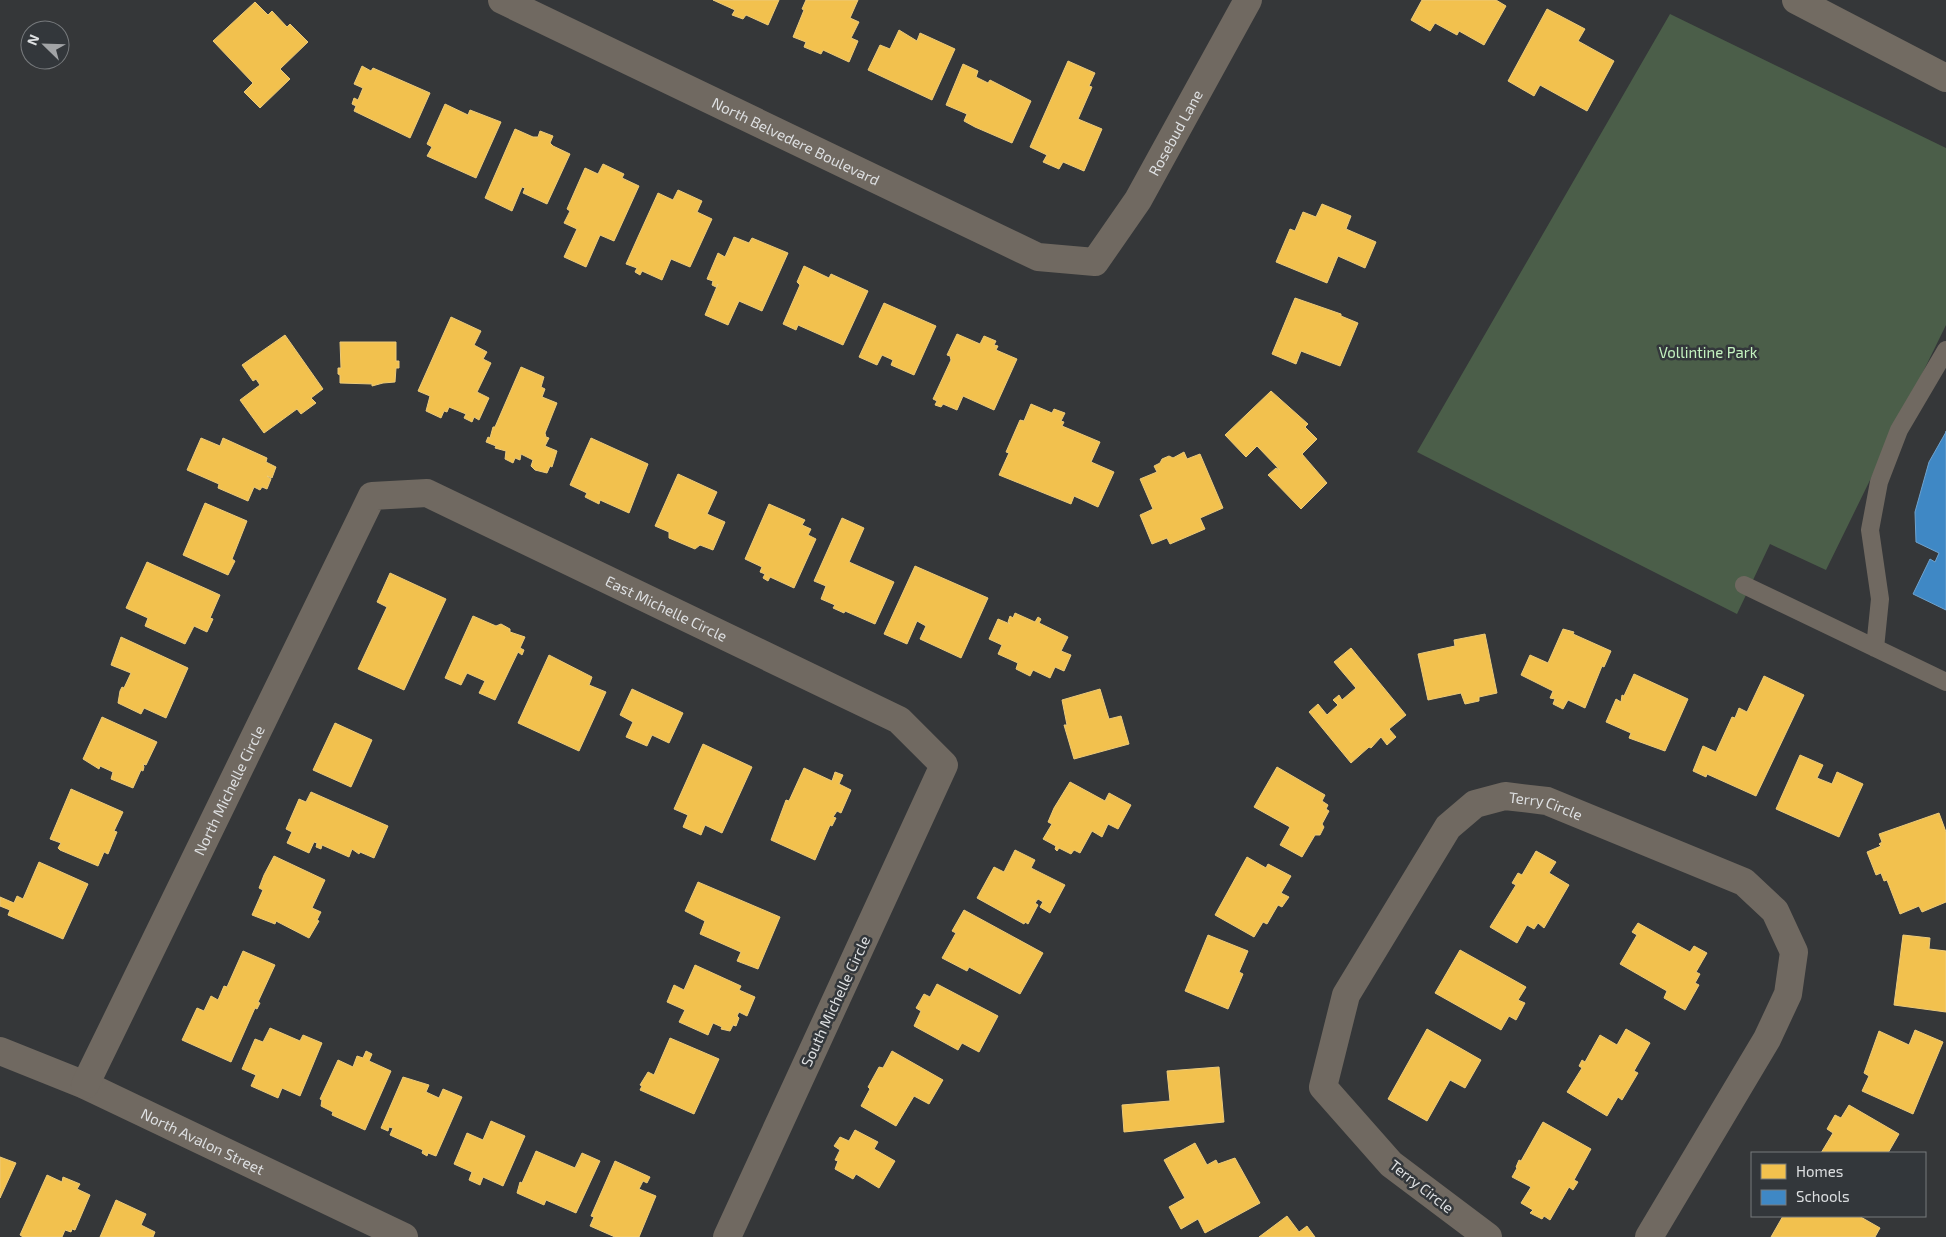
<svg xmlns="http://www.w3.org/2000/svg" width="1946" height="1237" font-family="'Exo 2',sans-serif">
<rect width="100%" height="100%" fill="#353739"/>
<path fill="#4b5e49" d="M 1670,14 L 1946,148 L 1946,325 L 1826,570 L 1770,544 L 1737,614 L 1417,452 Z"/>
<path fill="#f2c14e" stroke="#ecca7a" d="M 713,0 L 779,0 L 768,25 L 746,15 L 743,19 L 732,15 L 735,10 Z
M 806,0 L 858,0 L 850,18 L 859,22 L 851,38 L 858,41 L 849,62 L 823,50 L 821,54 L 804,47 L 806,42 L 793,37 L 804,10 L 802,9 Z
M 1422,0 L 1496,0 L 1506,6 L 1484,45 L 1459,31 L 1457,35 L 1435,23 L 1430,31 L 1411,20 Z
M 255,2 L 268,15 L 272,11 L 287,27 L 290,24 L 308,42 L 280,69 L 290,79 L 260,108 L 244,92 L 253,83 L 213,41 Z
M 1547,9 L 1585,29 L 1578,41 L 1614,61 L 1587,111 L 1540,85 L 1534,96 L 1508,81 Z
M 899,30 L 917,41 L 920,33 L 955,49 L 932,100 L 868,70 L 880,45 L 890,49 Z
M 1068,61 L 1095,73 L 1089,86 L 1092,87 L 1078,119 L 1102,129 L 1084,171 L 1063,162 L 1059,169 L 1043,162 L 1047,155 L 1030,147 Z
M 963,64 L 978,71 L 976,77 L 988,83 L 990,80 L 1031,101 L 1012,143 L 975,127 L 964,121 L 967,114 L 946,105 Z
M 362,66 L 371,71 L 373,68 L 430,93 L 410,138 L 354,111 L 356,106 L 352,104 L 354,98 L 358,100 L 363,88 L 354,84 Z
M 445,104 L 468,115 L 470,110 L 501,122 L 476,178 L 427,156 L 432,147 L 427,144 Z
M 515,129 L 533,137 L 538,137 L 540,131 L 553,136 L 550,143 L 553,146 L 570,154 L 547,204 L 523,193 L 525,188 L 522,187 L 512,211 L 485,198 Z
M 603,164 L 624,174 L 622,178 L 639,186 L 614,241 L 600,235 L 586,267 L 564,257 L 577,229 L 564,223 L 570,211 L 567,209 L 585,168 L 598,174 Z
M 678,190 L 702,201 L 697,212 L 712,219 L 690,267 L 671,259 L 662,280 L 642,271 L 640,275 L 635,272 L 637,268 L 626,264 L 638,237 L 658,193 L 673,200 Z
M 1322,204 L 1351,216 L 1346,229 L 1376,242 L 1365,268 L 1338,256 L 1327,283 L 1276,262 L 1290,229 L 1295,231 L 1303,212 L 1316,217 Z
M 734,237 L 749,243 L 752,238 L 788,253 L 762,311 L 739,301 L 728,325 L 705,315 L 718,284 L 716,287 L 712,285 L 713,281 L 707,279 L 718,253 L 725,257 Z
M 804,266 L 829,278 L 831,274 L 868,291 L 843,345 L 798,325 L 796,330 L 783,324 L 800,285 L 797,282 Z
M 1295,298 L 1341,314 L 1341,316 L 1358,323 L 1340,366 L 1301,351 L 1296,364 L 1272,354 Z
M 884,303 L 936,326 L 914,375 L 891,365 L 893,360 L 882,355 L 877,365 L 859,357 Z
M 451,317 L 481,331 L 474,345 L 487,352 L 483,359 L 491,363 L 477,392 L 489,398 L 479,420 L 474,417 L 472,422 L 464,418 L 466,414 L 449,407 L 447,412 L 444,411 L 441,418 L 426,411 L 430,396 L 418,391 Z
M 957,334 L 980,344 L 984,336 L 996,341 L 994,345 L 998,346 L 996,350 L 1017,359 L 994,410 L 963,396 L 957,410 L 943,404 L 941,407 L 935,405 L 937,401 L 933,399 L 951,360 L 950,356 L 947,355 Z
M 285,335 L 323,389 L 311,398 L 316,403 L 301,414 L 297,409 L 264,433 L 240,400 L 260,385 L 256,379 L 253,381 L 242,365 Z
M 340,342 L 396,342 L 396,361 L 399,361 L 399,368 L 396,368 L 395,382 L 383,383 L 372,386 L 372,384 L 340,383 L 340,375 L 338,374 L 338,368 L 341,368 Z
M 521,367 L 544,377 L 541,387 L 545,389 L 542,397 L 557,403 L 545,433 L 546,437 L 549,438 L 545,446 L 557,451 L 552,467 L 550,466 L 547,473 L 535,470 L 531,466 L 533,460 L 521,454 L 520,460 L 515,458 L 513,463 L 505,459 L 506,451 L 495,448 L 496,446 L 486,442 L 488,437 L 490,438 L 493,427 L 495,427 Z
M 1271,391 L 1308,424 L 1305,427 L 1317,439 L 1302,454 L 1327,483 L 1301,509 L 1268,475 L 1276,468 L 1280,470 L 1257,446 L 1246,457 L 1225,435 Z
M 1031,404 L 1052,413 L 1054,409 L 1065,413 L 1061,421 L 1064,422 L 1062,426 L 1100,442 L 1091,462 L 1114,472 L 1098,507 L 1074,496 L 1071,504 L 999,475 L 1009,453 L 1006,452 L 1020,420 L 1024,421 Z
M 201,438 L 220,446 L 223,438 L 267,458 L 266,462 L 276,467 L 272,478 L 267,476 L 271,479 L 267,489 L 262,487 L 260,490 L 254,487 L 248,501 L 218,488 L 219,484 L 187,470 Z
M 591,438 L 648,464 L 629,513 L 600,500 L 599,504 L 585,497 L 587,493 L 570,485 Z
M 1184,452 L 1187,459 L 1200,454 L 1223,508 L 1200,518 L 1205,529 L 1170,544 L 1167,538 L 1152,544 L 1140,515 L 1153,509 L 1140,479 L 1157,472 L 1154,466 L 1160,463 L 1162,459 L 1169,456 L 1173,458 Z
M 678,474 L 717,492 L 707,514 L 725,522 L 713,550 L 700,545 L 695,549 L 669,538 L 669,532 L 655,526 Z
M 205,503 L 247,521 L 232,559 L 235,561 L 228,575 L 183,555 Z
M 769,504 L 805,520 L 802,525 L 811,529 L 808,535 L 816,539 L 794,588 L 770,577 L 768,581 L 763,578 L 765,574 L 760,572 L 762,567 L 745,559 Z
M 842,518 L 864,528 L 849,562 L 894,582 L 875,624 L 845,611 L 844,613 L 833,608 L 835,605 L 821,599 L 826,586 L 814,581 Z
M 147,562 L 220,595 L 210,618 L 213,619 L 207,632 L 194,626 L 185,644 L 145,626 L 148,618 L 126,608 Z
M 915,566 L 988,598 L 961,658 L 920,639 L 926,626 L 917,621 L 907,644 L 884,634 Z
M 390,573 L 446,599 L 404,690 L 358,669 L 387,607 L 377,602 Z
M 1015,613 L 1035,622 L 1038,617 L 1041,619 L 1039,623 L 1068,637 L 1061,651 L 1071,655 L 1064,671 L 1055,667 L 1050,678 L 1033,670 L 1030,676 L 1016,669 L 1018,663 L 998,654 L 1002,645 L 989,639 L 998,619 L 1010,624 L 1008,622 L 1010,616 L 1013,618 Z
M 473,616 L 496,626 L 501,624 L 510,629 L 510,632 L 525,637 L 520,648 L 524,650 L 522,655 L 518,652 L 495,700 L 479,693 L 485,681 L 467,673 L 461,685 L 445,678 Z
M 1563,629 L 1574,632 L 1573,634 L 1611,651 L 1604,667 L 1602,666 L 1585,708 L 1568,700 L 1563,709 L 1553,704 L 1555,699 L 1550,698 L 1553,691 L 1521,675 L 1530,655 L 1548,663 Z
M 1485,634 L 1497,693 L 1479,697 L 1479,701 L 1465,704 L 1461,693 L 1428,700 L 1418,654 L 1455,646 L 1454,640 Z
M 121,637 L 188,668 L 166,718 L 144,708 L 141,714 L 118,703 L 120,691 L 122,687 L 124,688 L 131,673 L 111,665 Z
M 1351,648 L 1406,715 L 1389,729 L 1396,737 L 1387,745 L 1381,737 L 1371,748 L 1369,747 L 1351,763 L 1309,712 L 1318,704 L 1327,715 L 1338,705 L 1333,700 L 1339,695 L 1342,700 L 1356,688 L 1334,662 Z
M 549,655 L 592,677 L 589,685 L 606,692 L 579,751 L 518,723 Z
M 1634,674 L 1688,699 L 1665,751 L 1629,738 L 1631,733 L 1606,722 L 1616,699 L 1621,702 L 1622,695 L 1624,696 Z
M 1764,676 L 1804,695 L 1756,796 L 1707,774 L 1706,777 L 1693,771 L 1703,746 L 1716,752 L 1732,717 L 1735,718 L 1739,708 L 1747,712 Z
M 632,689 L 683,713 L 669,743 L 652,735 L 647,746 L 626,737 L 633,722 L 620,715 Z
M 1100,689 L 1109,719 L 1121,716 L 1129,744 L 1074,759 L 1064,725 L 1067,725 L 1062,700 Z
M 102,717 L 157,742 L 146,765 L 143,764 L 144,767 L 143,771 L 141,770 L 133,788 L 111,779 L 113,772 L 100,766 L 99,769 L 83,759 Z
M 335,723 L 372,740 L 351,787 L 313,770 Z
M 703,744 L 752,767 L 722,833 L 705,825 L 701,835 L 683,827 L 688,815 L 674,809 Z
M 1800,755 L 1823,765 L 1817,778 L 1832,784 L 1837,772 L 1863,784 L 1839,837 L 1776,809 Z
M 1277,767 L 1325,795 L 1322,801 L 1328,805 L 1326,809 L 1329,811 L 1322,824 L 1324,827 L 1320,835 L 1315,835 L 1302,857 L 1280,845 L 1290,827 L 1254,807 Z
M 804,768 L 832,781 L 835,772 L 843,775 L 839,784 L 851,790 L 841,813 L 837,811 L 833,817 L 836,818 L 832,826 L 830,825 L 815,860 L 771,840 L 786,800 L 789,801 Z
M 1070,782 L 1105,801 L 1109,793 L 1131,805 L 1118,829 L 1108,824 L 1102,837 L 1092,831 L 1080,853 L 1074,850 L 1071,854 L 1059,848 L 1057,851 L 1055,849 L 1056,846 L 1043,839 L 1052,824 L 1048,822 L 1054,808 Z
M 71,789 L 123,812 L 114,831 L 117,832 L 108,854 L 104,852 L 98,866 L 60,850 L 58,848 L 61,843 L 50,839 Z
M 311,792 L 388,826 L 374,858 L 360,852 L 359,854 L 352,849 L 349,857 L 322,845 L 321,849 L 316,847 L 317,843 L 314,842 L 309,853 L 287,843 L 292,832 L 286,829 L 299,799 L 306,802 Z
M 1939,813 L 1946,832 L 1946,902 L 1922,912 L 1919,906 L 1900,914 L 1887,880 L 1884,881 L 1881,873 L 1876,875 L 1867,852 L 1881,846 L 1879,844 L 1882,842 L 1879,834 Z
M 1015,850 L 1035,860 L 1031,868 L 1065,885 L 1050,913 L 1040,907 L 1043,902 L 1038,899 L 1035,903 L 1038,905 L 1028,924 L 1025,922 L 1024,924 L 977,898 L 994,867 L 1004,872 Z
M 1536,851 L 1556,862 L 1549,873 L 1569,885 L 1544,928 L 1538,923 L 1534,929 L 1527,925 L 1517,943 L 1490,927 L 1516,885 L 1512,883 L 1518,873 L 1522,875 Z
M 274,856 L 325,880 L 312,908 L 321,912 L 317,920 L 319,921 L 309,938 L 276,921 L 275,924 L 252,915 L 263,890 L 259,888 L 264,875 Z
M 1247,857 L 1266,868 L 1268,864 L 1291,876 L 1281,893 L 1289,897 L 1282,907 L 1278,905 L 1267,924 L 1263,922 L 1254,937 L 1215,915 Z
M 39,862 L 88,884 L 63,939 L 8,915 L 10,910 L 0,906 L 0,897 L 14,903 L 17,896 L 23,899 Z
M 698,882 L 780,917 L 758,969 L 737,961 L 741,952 L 700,934 L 705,921 L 685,911 Z
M 964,910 L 1043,953 L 1020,994 L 969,967 L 967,971 L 942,958 L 956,933 L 952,931 Z
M 1638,923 L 1690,952 L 1694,946 L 1707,953 L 1696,972 L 1700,974 L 1695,983 L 1699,985 L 1685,1010 L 1664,998 L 1667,991 L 1620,964 L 1637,935 L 1632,932 Z
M 1208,935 L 1248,951 L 1239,972 L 1243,974 L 1228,1009 L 1185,991 Z
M 1903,935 L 1930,938 L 1929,949 L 1946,951 L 1946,1012 L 1894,1005 Z
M 1460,950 L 1526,987 L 1518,1000 L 1525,1003 L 1516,1020 L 1509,1016 L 1501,1030 L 1435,993 Z
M 243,951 L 275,965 L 258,1002 L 260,1003 L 257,1009 L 255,1008 L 231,1062 L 182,1040 L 197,1008 L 204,1011 L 211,996 L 218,1000 L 224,986 L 227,987 Z
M 695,965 L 741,986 L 739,990 L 755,997 L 747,1016 L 739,1012 L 737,1016 L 739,1018 L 736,1026 L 733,1025 L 730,1031 L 721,1029 L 722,1027 L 713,1023 L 708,1035 L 679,1022 L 685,1010 L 667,1002 L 674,985 L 684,990 Z
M 937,984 L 998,1016 L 979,1052 L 962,1043 L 958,1050 L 914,1026 L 921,1011 L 916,1008 L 924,994 L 930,997 Z
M 270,1028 L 300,1041 L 303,1035 L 322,1043 L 300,1096 L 282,1088 L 278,1098 L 251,1086 L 256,1075 L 242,1069 L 255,1039 L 263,1042 Z
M 1427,1029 L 1481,1060 L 1465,1088 L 1450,1080 L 1427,1121 L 1388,1099 Z
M 1626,1029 L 1650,1043 L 1634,1071 L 1638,1073 L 1622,1100 L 1618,1097 L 1607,1116 L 1567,1092 L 1582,1068 L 1579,1066 L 1582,1060 L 1585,1062 L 1600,1035 L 1617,1045 Z
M 1915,1030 L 1943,1042 L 1913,1114 L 1862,1091 L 1869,1076 L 1864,1073 L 1879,1031 L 1909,1045 Z
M 670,1038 L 719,1059 L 694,1114 L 640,1090 L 642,1086 L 640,1085 L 648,1072 L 654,1075 Z
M 366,1051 L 372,1054 L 369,1061 L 391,1071 L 365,1130 L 332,1115 L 333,1112 L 321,1106 L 322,1100 L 320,1099 L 338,1060 L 353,1067 L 357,1056 L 363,1058 Z
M 892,1051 L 943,1080 L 929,1104 L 914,1096 L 896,1126 L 861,1106 L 870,1089 L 868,1087 L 879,1067 L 883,1068 Z
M 1219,1067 L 1224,1122 L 1124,1132 L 1122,1105 L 1170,1101 L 1167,1071 Z
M 403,1077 L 429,1085 L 426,1092 L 439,1098 L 443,1089 L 462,1097 L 436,1156 L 428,1153 L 427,1156 L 422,1153 L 423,1150 L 390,1135 L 393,1128 L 389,1127 L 388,1131 L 381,1128 Z
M 1849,1105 L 1899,1134 L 1888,1153 L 1821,1153 L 1833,1133 L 1827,1129 L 1835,1115 L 1841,1118 Z
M 491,1121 L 525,1136 L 503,1186 L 483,1177 L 480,1185 L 469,1180 L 472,1172 L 454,1164 L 467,1133 L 483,1140 Z
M 1543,1122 L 1591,1149 L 1574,1180 L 1578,1182 L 1573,1190 L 1569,1187 L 1550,1220 L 1544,1216 L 1542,1219 L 1530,1213 L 1533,1210 L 1521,1203 L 1531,1187 L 1512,1177 L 1517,1168 L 1516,1167 L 1519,1160 L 1521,1161 Z
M 855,1130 L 878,1142 L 874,1149 L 895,1161 L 879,1188 L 856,1174 L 853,1179 L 835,1169 L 838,1161 L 835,1160 L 840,1150 L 834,1146 L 840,1137 L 849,1141 Z
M 1195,1143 L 1207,1165 L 1216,1160 L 1218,1164 L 1235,1158 L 1260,1203 L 1205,1233 L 1198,1219 L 1181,1229 L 1169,1207 L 1185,1198 L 1164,1160 Z
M 536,1151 L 575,1168 L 582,1153 L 600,1161 L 576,1213 L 546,1200 L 544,1205 L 517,1193 L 520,1182 L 522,1183 Z
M 0,1157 L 16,1163 L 0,1198 Z
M 615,1161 L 650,1177 L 647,1183 L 643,1181 L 639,1189 L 656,1196 L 639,1237 L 615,1237 L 590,1226 L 594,1217 L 591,1216 Z
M 47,1175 L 62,1182 L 63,1177 L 80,1184 L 77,1189 L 90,1195 L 75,1230 L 72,1229 L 71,1232 L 65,1230 L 62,1237 L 23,1237 L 20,1235 Z
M 116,1200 L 146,1214 L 141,1225 L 155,1232 L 153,1237 L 100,1237 Z
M 1287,1216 L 1299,1232 L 1307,1226 L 1315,1237 L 1259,1237 Z
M 1783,1216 L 1859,1216 L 1880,1228 L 1875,1237 L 1771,1237 Z"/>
<path fill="#3f88c5" stroke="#6ea2cd" d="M 1946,432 L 1946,431 L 1946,610 L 1913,594 L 1930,559 L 1935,562 L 1939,553 L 1916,542 L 1915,512 L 1929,462 Z"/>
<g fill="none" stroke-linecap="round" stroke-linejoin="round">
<path stroke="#706961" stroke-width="18" d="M 1744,585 L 1946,682
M 1875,648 L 1880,599 L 1870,530 L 1879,482 L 1899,430 L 1946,350"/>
<g stroke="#706961" stroke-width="28">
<path id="s1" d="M 502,0 L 1038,257 L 1095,262 L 1138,200 L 1248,0"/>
<path id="s2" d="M 0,1051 L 85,1085 L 404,1237"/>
<path id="s3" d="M 85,1085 L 372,496 L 427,493 L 899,720 L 944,765 L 727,1237"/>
<path id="s4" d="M 1488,1237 L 1391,1164 L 1323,1087 L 1346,995 L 1448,827 L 1475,804 L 1505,796 L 1547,801 L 1744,882 L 1775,911 L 1794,952 L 1788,994 L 1767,1039 L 1649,1237"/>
</g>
<path stroke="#726b62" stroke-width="28" d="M 1796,0 L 1946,78"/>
</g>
<g text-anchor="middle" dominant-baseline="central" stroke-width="5" stroke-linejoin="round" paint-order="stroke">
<g font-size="15" fill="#dddfe1" stroke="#33373b">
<text stroke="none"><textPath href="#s1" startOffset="804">Rosebud Lane</textPath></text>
<text stroke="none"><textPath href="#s1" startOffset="326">North Belvedere Boulevard</textPath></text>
<text stroke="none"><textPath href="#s3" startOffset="976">East Michelle Circle</textPath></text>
<text stroke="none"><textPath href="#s3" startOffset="328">North Michelle Circle</textPath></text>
<text stroke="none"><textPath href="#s4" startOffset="624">Terry Circle</textPath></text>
<text transform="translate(835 1001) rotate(-65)">South Michelle Circle</text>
<text stroke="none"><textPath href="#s2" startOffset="222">North Avalon Street</textPath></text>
<text transform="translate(1422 1186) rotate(38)">Terry Circle</text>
</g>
<g font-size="15" fill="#c4f3c0" stroke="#33373b">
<text x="1708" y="352">Vollintine Park</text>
</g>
</g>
<rect x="1751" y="1152" width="175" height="65" fill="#33373b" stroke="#777a7d"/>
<rect x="1761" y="1164" width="25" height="15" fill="#f2c14e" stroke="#777a7d"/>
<text x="1796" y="1177" font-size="15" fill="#dddfe1">Homes</text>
<rect x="1761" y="1190" width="25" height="15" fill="#3f88c5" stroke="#777a7d"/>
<text x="1796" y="1202" font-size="15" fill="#dddfe1">Schools</text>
<g transform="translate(45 45) rotate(293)"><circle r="24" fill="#33373b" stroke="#777a7d"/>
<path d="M0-4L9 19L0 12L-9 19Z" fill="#a2a4a6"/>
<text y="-8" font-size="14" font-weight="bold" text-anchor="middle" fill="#dddfe1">N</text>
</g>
</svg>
